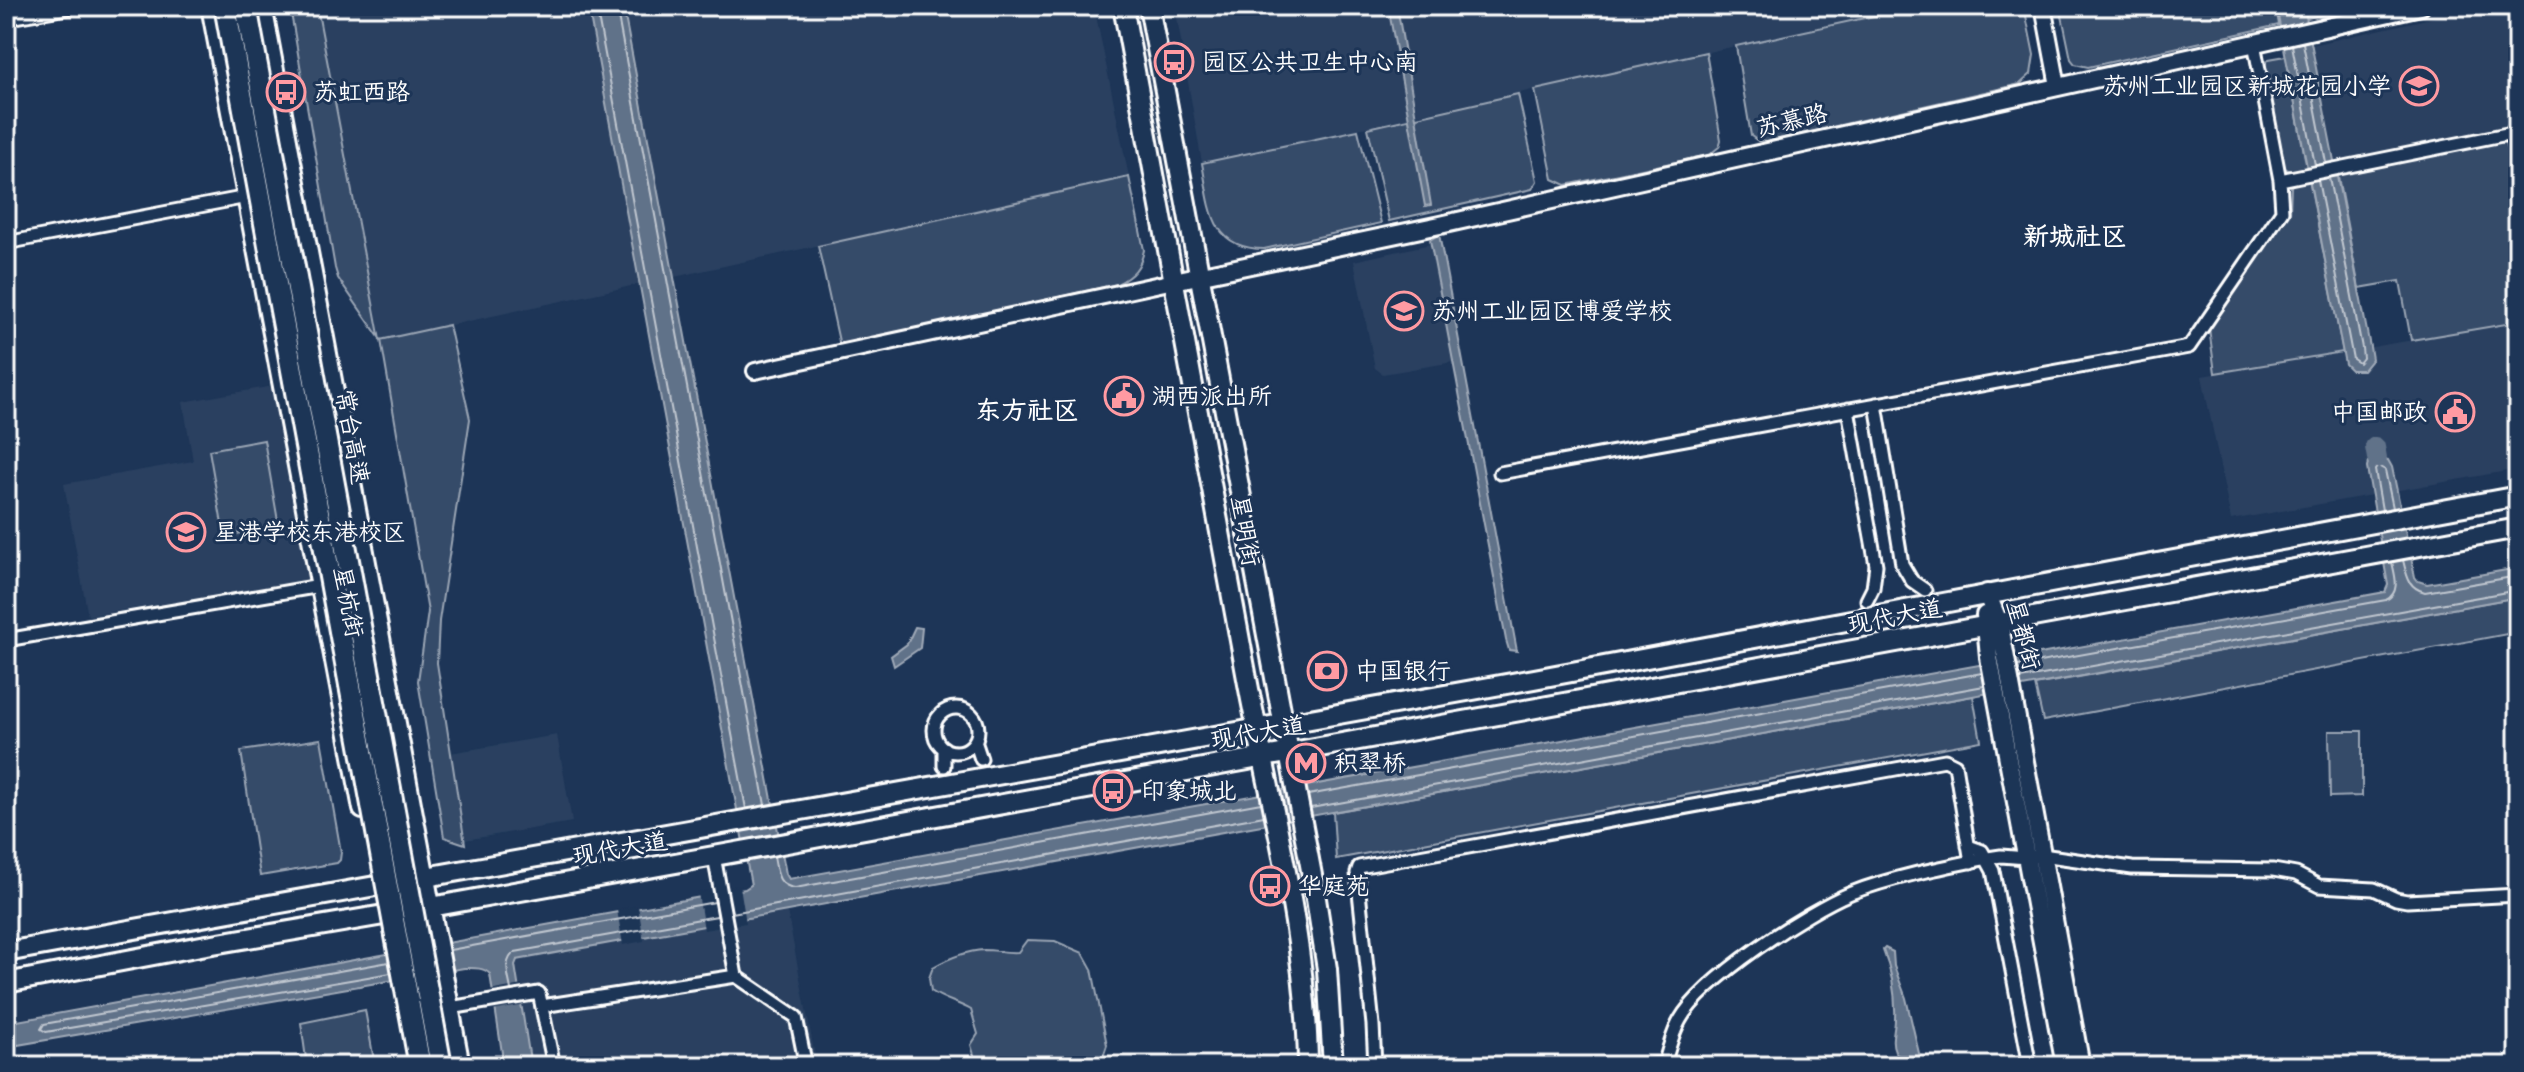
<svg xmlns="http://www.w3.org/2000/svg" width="2524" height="1072" font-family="'Balsamiq Sans','LXGW WenKai TC',sans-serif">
<rect width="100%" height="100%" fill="#1d3557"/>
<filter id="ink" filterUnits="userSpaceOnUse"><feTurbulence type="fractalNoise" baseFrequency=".0125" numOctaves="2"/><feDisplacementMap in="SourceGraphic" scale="16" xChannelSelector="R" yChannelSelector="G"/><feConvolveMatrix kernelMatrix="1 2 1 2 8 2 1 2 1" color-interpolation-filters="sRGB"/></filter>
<g filter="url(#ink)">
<path fill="#2a4161" d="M 588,6 L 640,284 L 381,340 L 317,7 Z
M 623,6 L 1094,6 L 1129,177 L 674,277 Z
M 1175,6 L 1388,6 L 1408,118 L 1202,163 Z
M 1397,6 L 1920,6 L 1417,115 Z
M 2484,6 L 2518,6 L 2518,140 L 2515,127 L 2334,162 L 2312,45 Z
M 1431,244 L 1453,362 L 1383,374 L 1375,368 L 1354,261 Z
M 2518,322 L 2518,469 L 2231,520 L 2202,376 Z
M 274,386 L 308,580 L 88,616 L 64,484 L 193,461 L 183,402 Z
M 557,735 L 572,822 L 465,840 L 450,753 Z
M 787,911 L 817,1066 L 531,1066 L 515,964 L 516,960 Z"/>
<path fill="#364b69" stroke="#9aa5b4" stroke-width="2" d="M 1920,6 L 2024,6 L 2034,55 L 2031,74 L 2020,84 L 1766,142 L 1758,141 L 1751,136 L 1736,46 Z
M 2060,6 L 2276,6 L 2279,25 L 2088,67 L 2075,64 L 2071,59 Z
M 2304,6 L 2360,6 L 2307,18 Z
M 317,7 L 380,340 L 449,325 L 470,419 L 439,621 L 437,663 L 465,844 L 444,837 L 418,681 L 428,612 L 381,340 L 338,278 L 335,268 L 291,13 Z
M 1706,52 L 1721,140 L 1719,147 L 1709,155 L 1566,185 L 1553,179 L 1535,90 Z
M 2286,56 L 2307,169 C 2297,171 2287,174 2281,163 L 2264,65 L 2269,59 Z
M 1518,94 L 1537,181 L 1532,189 L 1389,221 L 1368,128 Z
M 1358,130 L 1381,223 L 1264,249 C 1209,249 1210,205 1202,163 Z
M 2498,142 L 2506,143 L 2509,147 L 2518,201 L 2518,322 L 2411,340 L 2400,281 L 2359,288 L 2337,172 Z
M 1129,177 L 1144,250 C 1141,267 1133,276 1117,284 L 840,346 L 818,246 Z
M 2309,179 L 2343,352 L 2215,373 L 2209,328 L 2290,213 L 2291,186 L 2299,181 Z
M 264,440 L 279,527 L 224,536 L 209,450 Z
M 2518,597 L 2518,632 L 2043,721 L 2035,685 Z
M 1973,696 L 1981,741 L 1336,859 L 1333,812 Z
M 2329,731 L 2362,731 L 2362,796 L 2330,797 Z
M 321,739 L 341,852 L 340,860 L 337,863 L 260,876 L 241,751 Z
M 1027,940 L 1055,941 L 1083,953 L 1092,969 L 1107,1045 L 1100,1066 L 986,1066 L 975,1058 L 971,1045 L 978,1034 L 971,1010 C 957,1002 944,1000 931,991 L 929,978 L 933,967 C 949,958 965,951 984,950 C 996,950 1006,953 1018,952 Z
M 365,1010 L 375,1066 L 307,1066 L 301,1023 Z"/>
<path fill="#617289" stroke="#a0aab8" stroke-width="2" d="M 588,6 L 623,6 L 786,874 L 789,879 L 2385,592 L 2388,585 L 2367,468 L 2368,462 L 2377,458 L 2388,460 L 2392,467 L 2415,577 L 2418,581 L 2427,584 L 2518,568 L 2518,597 L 517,960 L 515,965 L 531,1066 L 504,1066 L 490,974 C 483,967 473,968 464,968 L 6,1047 L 6,1023 L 745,889 L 751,885 Z
M 1388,6 L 1397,6 L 1431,205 L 1425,206 Z
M 2276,6 L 2304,6 L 2370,347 L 2372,359 L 2363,370 L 2351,370 L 2345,364 Z
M 1439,234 L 1517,651 L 1509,650 L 1506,640 L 1430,240 Z
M 915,627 L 922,628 L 920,648 L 894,666 L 891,656 L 907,644 Z
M 1885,948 L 1893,952 L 1894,966 L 1906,998 L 1922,1066 C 1911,1066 1900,1061 1895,1051 C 1890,1041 1895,1030 1895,1019 C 1896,996 1892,972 1883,950 Z"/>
<path fill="#1d3557" d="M 740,886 L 746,923 L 704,930 L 698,893 Z
M 638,906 L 644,941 L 623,945 L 617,910 Z
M 522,985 L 525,1005 L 492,1011 L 489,991 Z"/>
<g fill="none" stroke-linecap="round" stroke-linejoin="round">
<path stroke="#c0c7d0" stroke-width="2" d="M 596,6 L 746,809
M 616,6 L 765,805
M 2303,43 L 2326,163
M 2292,45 L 2315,165
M 2318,180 L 2353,359 L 2359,363 L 2363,358 L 2362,348 L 2329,178
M 2382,510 L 2375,470 L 2378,466 L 2385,470 L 2393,508
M 2403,560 C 2407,576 2408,588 2425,592 L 2518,576
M 2018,666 L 2386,600 C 2401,592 2395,576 2392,562
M 2020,679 L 2518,590
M 1308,795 L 1982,673
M 1311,808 L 1984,686
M 774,856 C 777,872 777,886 795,888 L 1261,803
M 732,913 L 1264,816
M 450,950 L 715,902
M 389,962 L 44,1024 L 41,1029 L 46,1032 L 391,973
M 511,990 C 509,977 502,961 515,952 L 717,916"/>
<path stroke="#617289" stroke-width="20" d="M 2375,447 L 2377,458"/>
<defs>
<path id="minor" d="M 2280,180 L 2512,133 L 2518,168
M 6,243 L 247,197
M 1876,404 L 1902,564 L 1912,581 L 1925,590
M 1848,409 L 1876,565 L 1873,588 L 1867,600
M 1500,473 L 2189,347 L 2282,211 L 2280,180 L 2254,43
M 6,640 L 320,586
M934 730a22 22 0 1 1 44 0a22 22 0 1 1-44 0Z
M 975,741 L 981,759
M 944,766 L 944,748
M 1968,846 L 1982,851 L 1993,871 L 2030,1066
M 714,856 L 736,976
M 542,1006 L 736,976 L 796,1017 L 806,1066
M 450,1008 L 539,993 L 554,1066
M 1375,1066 L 1373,1025 L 1357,873 L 1359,867 L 1945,760 L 1955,765 L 1971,862
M 1647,1066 L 1665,1063
M 1664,1066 C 1668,1051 1672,1034 1680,1020 C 1703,979 1807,911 1851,893 C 1892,877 1944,867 1988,858 L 2001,856 L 2027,858 L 2042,855 L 2132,868 L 2273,870 L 2296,874 L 2319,886 L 2374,889 L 2396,899 L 2407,901 L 2518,895"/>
<path id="tertiary" d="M 2043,6 L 2058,86
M 6,17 L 70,6
M 755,371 L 1174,281"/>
<path id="secondary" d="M 1174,281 L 1440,225 L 2421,6
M 1987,593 L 1999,622 L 2003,642 L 2081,1066
M 1985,615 L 1989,657 L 2065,1066"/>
<path id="primary" d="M 211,6 L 363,809
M 262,6 L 460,1066
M 1123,6 C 1165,232 1207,458 1248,684 C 1272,811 1307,937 1308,1066
M 1149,6 L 1314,886 L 1327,969 L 1333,1066
M 6,952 L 1534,679 L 2518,496
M 6,983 L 201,946 L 431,907 L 1542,707 L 2518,528"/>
</defs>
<use href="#minor" stroke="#fff" stroke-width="17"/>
<use href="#tertiary" stroke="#fff" stroke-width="20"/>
<use href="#secondary" stroke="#fff" stroke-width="22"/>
<use href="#primary" stroke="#fff" stroke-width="24"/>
<use href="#minor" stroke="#1d3557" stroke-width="11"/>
<use href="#tertiary" stroke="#1d3557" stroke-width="14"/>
<use href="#secondary" stroke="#1d3557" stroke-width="16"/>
<use href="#primary" stroke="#1d3557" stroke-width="18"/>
<defs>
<path id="motorway-bridge" d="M 225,6 L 420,1066
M 246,6 L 441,1066"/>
</defs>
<use href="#motorway-bridge" stroke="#fff" stroke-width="26" stroke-linecap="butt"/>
<use href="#motorway-bridge" stroke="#1d3557" stroke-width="20"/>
</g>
</g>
<defs>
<symbol id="bus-ring" viewBox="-11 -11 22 22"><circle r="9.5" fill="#1d3557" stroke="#ff9aa2" stroke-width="1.5"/><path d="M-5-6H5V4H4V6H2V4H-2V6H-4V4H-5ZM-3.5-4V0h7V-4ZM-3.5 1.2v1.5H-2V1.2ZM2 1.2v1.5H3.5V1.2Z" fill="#ff9aa2"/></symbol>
<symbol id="school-ring" viewBox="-11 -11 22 22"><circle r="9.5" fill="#1d3557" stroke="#ff9aa2" stroke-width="1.5"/><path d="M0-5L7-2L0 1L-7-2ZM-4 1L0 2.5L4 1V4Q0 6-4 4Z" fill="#ff9aa2"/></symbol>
<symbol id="civic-ring" viewBox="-11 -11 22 22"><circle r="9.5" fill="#1d3557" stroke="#ff9aa2" stroke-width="1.5"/><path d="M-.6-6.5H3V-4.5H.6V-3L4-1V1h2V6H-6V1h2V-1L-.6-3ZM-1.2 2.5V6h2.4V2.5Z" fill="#ff9aa2"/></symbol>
<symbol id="bank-ring" viewBox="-11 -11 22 22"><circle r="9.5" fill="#1d3557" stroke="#ff9aa2" stroke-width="1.5"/><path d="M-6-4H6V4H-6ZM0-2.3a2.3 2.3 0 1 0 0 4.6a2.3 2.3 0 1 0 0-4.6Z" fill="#ff9aa2"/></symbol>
<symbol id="metro-ring" viewBox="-11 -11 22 22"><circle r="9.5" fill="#1d3557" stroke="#ff9aa2" stroke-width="1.5"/><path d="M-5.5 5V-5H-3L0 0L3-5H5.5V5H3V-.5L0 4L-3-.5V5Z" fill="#ff9aa2"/></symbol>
</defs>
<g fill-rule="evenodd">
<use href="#bus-ring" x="1152" y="40" width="44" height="44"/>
<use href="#school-ring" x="2397" y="64" width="44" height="44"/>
<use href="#bus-ring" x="264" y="70" width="44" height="44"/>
<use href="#school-ring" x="1382" y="289" width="44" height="44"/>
<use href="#civic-ring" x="1102" y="374" width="44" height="44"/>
<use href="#civic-ring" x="2433" y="390" width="44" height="44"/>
<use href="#school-ring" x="164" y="510" width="44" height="44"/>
<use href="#bank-ring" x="1305" y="649" width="44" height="44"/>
<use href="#metro-ring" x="1284" y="741" width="44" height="44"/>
<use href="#bus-ring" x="1091" y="769" width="44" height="44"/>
<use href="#bus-ring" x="1248" y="864" width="44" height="44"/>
</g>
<g text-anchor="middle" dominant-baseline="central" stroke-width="6" stroke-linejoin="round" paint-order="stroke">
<g font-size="24" fill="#fff" stroke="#1d3557" text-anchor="start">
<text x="1202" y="62">园区公共卫生中心南</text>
<text x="2391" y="86" text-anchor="end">苏州工业园区新城花园小学</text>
<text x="314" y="92">苏虹西路</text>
<text x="1432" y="311">苏州工业园区博爱学校</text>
<text x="1152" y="396">湖西派出所</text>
<text x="2427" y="412" text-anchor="end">中国邮政</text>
<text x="214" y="532">星港学校东港校区</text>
<text x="1355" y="671">中国银行</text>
<text x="1334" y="763">积翠桥</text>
<text x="1141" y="791">印象城北</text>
<text x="1298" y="886">华庭苑</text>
</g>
<g font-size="24" fill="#fff" stroke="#1d3557">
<text transform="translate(1792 121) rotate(-13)">苏慕路</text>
<text transform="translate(352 437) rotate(80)">常台高速</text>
<text transform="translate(1245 531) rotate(80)">星明街</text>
<text transform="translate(348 602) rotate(79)">星杭街</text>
<text transform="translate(1895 617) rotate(-11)">现代大道</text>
<text transform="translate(2023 635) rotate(75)">星都街</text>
<text transform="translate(1258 733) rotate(-10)">现代大道</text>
<text transform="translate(620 849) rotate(-10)">现代大道</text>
</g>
<g font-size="26" font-weight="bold" fill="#fff" stroke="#1d3557">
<text x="2075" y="237">新城社区</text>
<text x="1027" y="411">东方社区</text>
</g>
</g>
<rect width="2524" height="1072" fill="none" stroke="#1d3557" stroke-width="32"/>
<rect x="16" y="16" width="2492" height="1040" fill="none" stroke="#fff" stroke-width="3" filter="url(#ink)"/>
</svg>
